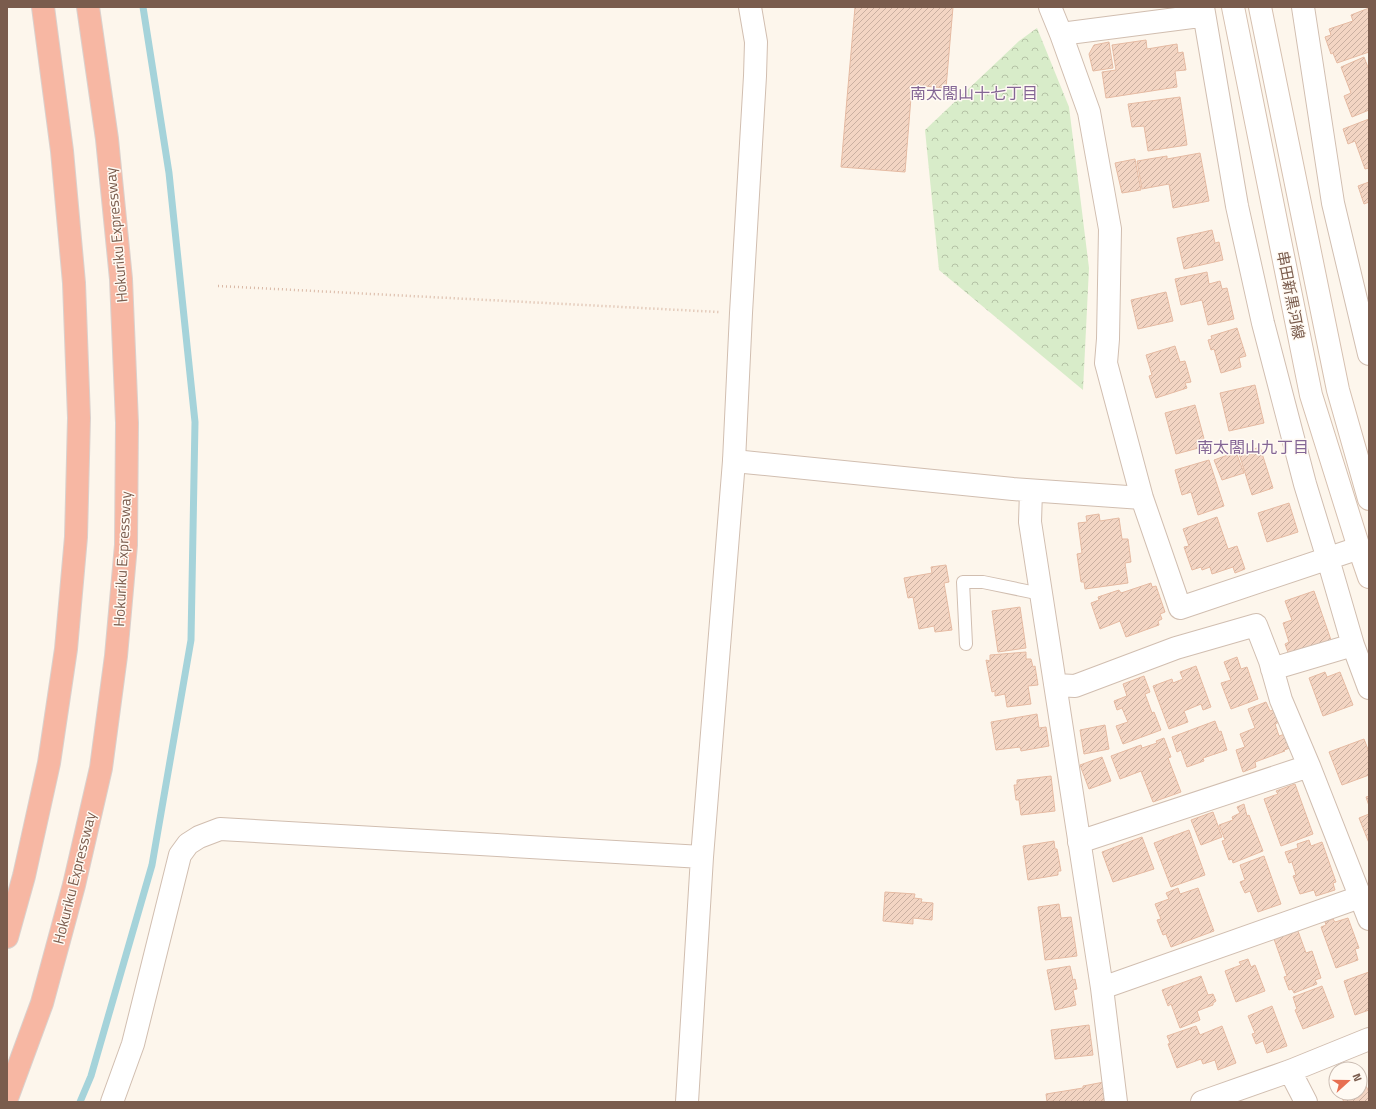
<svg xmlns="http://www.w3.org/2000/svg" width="1376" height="1109" font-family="'Titillium Web','Noto Sans JP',sans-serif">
<defs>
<pattern id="forest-crowns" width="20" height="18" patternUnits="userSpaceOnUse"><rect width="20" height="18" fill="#d8ecc9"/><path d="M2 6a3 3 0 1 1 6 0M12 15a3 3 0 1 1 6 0" fill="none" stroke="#b4c2a5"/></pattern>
<pattern id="building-hatch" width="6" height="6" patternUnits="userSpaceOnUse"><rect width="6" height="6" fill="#f3d5c3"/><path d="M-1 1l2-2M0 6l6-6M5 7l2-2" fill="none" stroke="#cab0a1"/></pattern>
</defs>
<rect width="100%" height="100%" fill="#fdf6ec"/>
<path fill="url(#forest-crowns)" d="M 1037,28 L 1069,107 L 1089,268 L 1083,390 L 939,270 L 925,130 L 1019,41 Z"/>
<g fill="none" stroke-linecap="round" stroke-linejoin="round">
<path stroke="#a5d3da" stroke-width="7" d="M 80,1102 L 91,1076 L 152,865 L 191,640 L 195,422 L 169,173 L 143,7"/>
</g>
<path fill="url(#building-hatch)" stroke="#e6bba3" d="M 855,7 L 953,7 L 946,88 L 912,85 L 905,172 L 841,167 Z
M 1369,8 L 1369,52 L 1337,63 L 1333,53 L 1331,54 L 1325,37 L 1331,35 L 1329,29 L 1353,21 L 1351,15 Z
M 1146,40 L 1147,49 L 1177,44 L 1178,53 L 1183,52 L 1186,70 L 1175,71 L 1177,87 L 1106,98 L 1102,72 L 1116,70 L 1112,45 Z
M 1109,42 L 1113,68 L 1093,71 L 1089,54 L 1094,45 Z
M 1364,57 L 1369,70 L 1369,110 L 1352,117 L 1344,96 L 1351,93 L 1341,67 Z
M 1180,97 L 1187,145 L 1148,151 L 1144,126 L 1132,127 L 1128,104 Z
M 1369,119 L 1369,168 L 1365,169 L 1355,141 L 1348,144 L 1343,129 Z
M 1200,153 L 1209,201 L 1173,208 L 1169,184 L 1142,189 L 1137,161 L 1167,156 L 1167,159 Z
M 1135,159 L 1141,190 L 1122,193 L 1115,163 Z
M 1369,182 L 1369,202 L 1364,204 L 1358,186 Z
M 1212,230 L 1215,243 L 1219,242 L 1223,260 L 1184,269 L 1177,238 Z
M 1207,272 L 1209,284 L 1220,281 L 1222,289 L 1227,288 L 1234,319 L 1208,325 L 1202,300 L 1181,305 L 1175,279 Z
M 1166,292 L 1173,321 L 1138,329 L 1131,300 Z
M 1237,328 L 1246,356 L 1239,358 L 1241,367 L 1221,373 L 1214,349 L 1211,350 L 1208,340 L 1212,339 L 1211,336 Z
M 1175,346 L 1180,362 L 1185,361 L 1191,382 L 1185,383 L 1187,388 L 1156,398 L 1149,376 L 1152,375 L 1146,355 Z
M 1255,385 L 1264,423 L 1229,431 L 1220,393 Z
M 1195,405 L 1206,446 L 1176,454 L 1165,413 Z
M 1260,447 L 1273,488 L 1252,495 L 1239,454 Z
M 1236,452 L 1244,473 L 1222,480 L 1214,460 Z
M 1209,460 L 1224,506 L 1198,515 L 1191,492 L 1182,495 L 1175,470 Z
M 1289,503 L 1298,532 L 1267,542 L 1258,513 Z
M 1099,514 L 1100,521 L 1119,518 L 1122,539 L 1128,539 L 1131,562 L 1125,563 L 1128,583 L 1085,589 L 1084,582 L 1081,582 L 1077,554 L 1082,553 L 1078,523 L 1087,522 L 1086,516 Z
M 1217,517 L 1228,549 L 1237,546 L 1245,569 L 1235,573 L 1233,567 L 1212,574 L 1210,567 L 1202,570 L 1201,567 L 1192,570 L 1184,547 L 1189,546 L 1183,529 Z
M 946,565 L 949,582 L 944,583 L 952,630 L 935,632 L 934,626 L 919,629 L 913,597 L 908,598 L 904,578 L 932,573 L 931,567 Z
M 1151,583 L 1152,587 L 1156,586 L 1165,612 L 1160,614 L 1162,619 L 1158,621 L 1159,625 L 1126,637 L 1120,621 L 1100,629 L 1091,603 L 1099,600 L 1098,597 L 1119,590 L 1121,593 Z
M 1314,591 L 1331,640 L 1289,655 L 1285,644 L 1289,642 L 1283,623 L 1292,620 L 1285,601 Z
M 1020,607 L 1026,648 L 998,652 L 992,611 Z
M 1026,652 L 1026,659 L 1031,659 L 1033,667 L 1035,666 L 1038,685 L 1028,686 L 1031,704 L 1007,707 L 1005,694 L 995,696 L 995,691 L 992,692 L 986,660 L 990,661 L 990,655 Z
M 1237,657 L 1241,669 L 1247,667 L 1258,699 L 1231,709 L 1221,683 L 1231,680 L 1224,662 Z
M 1196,666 L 1211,707 L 1203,710 L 1201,704 L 1184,711 L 1188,722 L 1169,729 L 1153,686 L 1172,679 L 1173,683 L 1183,679 L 1180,672 Z
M 1325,672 L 1327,677 L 1340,672 L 1353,705 L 1323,716 L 1309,678 Z
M 1144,676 L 1150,692 L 1145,694 L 1152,713 L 1154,712 L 1161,730 L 1123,744 L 1116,726 L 1128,722 L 1122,708 L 1117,710 L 1114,701 L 1127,696 L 1123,684 Z
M 1266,702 L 1270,711 L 1274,710 L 1279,722 L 1275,724 L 1279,736 L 1285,734 L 1290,748 L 1284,750 L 1285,751 L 1255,762 L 1256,767 L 1243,772 L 1236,750 L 1245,747 L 1240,734 L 1255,728 L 1248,709 Z
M 1037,714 L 1039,728 L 1046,727 L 1049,746 L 1021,751 L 1020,747 L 996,750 L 991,722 Z
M 1215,721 L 1219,732 L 1221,731 L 1227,750 L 1203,758 L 1204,761 L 1187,767 L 1181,750 L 1177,752 L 1172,737 Z
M 1105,725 L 1109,749 L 1084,754 L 1080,730 Z
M 1164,738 L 1171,757 L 1168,758 L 1181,792 L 1153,802 L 1141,771 L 1120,779 L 1111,756 L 1141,745 L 1142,748 L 1157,743 L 1156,741 Z
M 1364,739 L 1369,752 L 1369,775 L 1342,785 L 1329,752 Z
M 1102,757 L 1111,781 L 1089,789 L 1080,765 Z
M 1051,776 L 1055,811 L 1021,815 L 1019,800 L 1016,800 L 1014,785 L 1017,785 L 1017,780 Z
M 1295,784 L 1313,834 L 1281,846 L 1264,799 L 1278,794 L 1276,791 Z
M 1369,796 L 1369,806 L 1366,797 Z
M 1244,804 L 1247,816 L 1249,815 L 1263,851 L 1233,863 L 1232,859 L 1229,860 L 1222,841 L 1225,840 L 1219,825 L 1233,820 L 1232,817 L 1240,813 L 1237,807 Z
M 1213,812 L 1222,837 L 1201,845 L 1191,820 Z
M 1369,814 L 1369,843 L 1359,818 Z
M 1189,830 L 1205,875 L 1171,887 L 1154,843 Z
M 1142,837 L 1154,869 L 1113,882 L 1102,852 Z
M 1309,840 L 1311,846 L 1322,842 L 1336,882 L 1333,883 L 1335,890 L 1316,896 L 1314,890 L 1300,894 L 1293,876 L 1296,875 L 1292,862 L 1289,863 L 1285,852 L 1298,848 L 1297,844 Z
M 1054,841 L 1055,849 L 1057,849 L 1061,871 L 1058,871 L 1058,875 L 1028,880 L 1023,846 Z
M 1264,856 L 1281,904 L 1258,912 L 1250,891 L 1245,893 L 1240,882 L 1245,880 L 1240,865 Z
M 1178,888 L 1180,894 L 1198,888 L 1214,931 L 1171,947 L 1166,934 L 1163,935 L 1157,920 L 1161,919 L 1155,904 L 1169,899 L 1166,893 Z
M 885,892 L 915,894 L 914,898 L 922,899 L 921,902 L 933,903 L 932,920 L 913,918 L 913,924 L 883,921 Z
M 1059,904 L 1061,918 L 1071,917 L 1077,956 L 1045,960 L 1038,907 Z
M 1348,918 L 1359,948 L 1355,949 L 1358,960 L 1336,968 L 1321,927 L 1326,925 L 1325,922 L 1333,919 L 1335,922 Z
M 1298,931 L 1306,953 L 1312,951 L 1321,978 L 1315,980 L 1317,984 L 1294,993 L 1292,989 L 1289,990 L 1284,977 L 1287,976 L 1274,939 Z
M 1248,959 L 1251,967 L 1255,965 L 1265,991 L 1236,1002 L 1225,971 L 1241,965 L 1239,962 Z
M 1070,966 L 1073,980 L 1075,979 L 1077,989 L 1073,990 L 1076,1005 L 1055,1010 L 1047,970 Z
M 1369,972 L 1369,1010 L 1355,1015 L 1344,981 Z
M 1201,976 L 1208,995 L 1213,994 L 1216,1001 L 1213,1003 L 1213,1005 L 1197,1011 L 1200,1020 L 1180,1028 L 1171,1004 L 1168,1006 L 1162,990 Z
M 1322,986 L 1334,1017 L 1303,1029 L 1295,1010 L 1297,1009 L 1293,997 Z
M 1272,1006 L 1287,1046 L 1267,1053 L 1263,1041 L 1256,1044 L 1252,1034 L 1255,1033 L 1248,1016 Z
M 1089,1025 L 1093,1055 L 1055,1059 L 1051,1030 Z
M 1196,1026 L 1200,1035 L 1222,1026 L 1236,1063 L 1218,1070 L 1215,1060 L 1203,1064 L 1201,1059 L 1177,1068 L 1168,1044 L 1170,1043 L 1167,1036 Z
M 1360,1074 L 1369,1092 L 1369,1102 L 1344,1102 L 1340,1094 L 1360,1093 Z
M 1104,1082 L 1107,1100 L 1102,1100 L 1102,1102 L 1054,1102 L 1053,1101 L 1047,1102 L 1046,1094 L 1083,1088 L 1083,1086 Z"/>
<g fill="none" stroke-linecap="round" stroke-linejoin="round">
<defs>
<path id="service" d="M 966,644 L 963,582 L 983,582 L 1041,594"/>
<path id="minor" d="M 1050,7 L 1061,34 L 1089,112 L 1110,229 L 1108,339 L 1106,363 L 1142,498 L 1180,608 L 1359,548
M 1203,7 L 1237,206 L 1263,323 L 1305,484 L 1328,559 L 1353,645 L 1369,688
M 1303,7 L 1333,203 L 1369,354
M 1061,34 L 1192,17 L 1204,17
M 734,461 L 1013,489 L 1142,498
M 1031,491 L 1030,522 L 1102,988 L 1116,1102
M 1272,669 L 1353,645
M 1055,685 L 1075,686 L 1176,648 L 1256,625 L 1270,661 L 1281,700 L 1309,766 L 1369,919
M 1079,842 L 1309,766
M 1102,988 L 1360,897
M 1290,1071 L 1306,1102
M 1202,1102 L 1290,1071 L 1369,1039"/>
<path id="tertiary" d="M 112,1102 L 133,1044 L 180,855 L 188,844 L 199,837 L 220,829 L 702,857
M 687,1102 L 702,857 L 734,461 L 741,313 L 755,76 L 756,42 L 750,7"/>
<path id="secondary" d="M 1233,7 L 1311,395 L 1359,548 L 1369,577
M 1260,7 L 1338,390 L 1369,499"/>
<path id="motorway" d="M 7,937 L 24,876 L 49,763 L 66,649 L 76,537 L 79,418 L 74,283 L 62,151 L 43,7
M 7,1098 L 42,1003 L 74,885 L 101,768 L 116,656 L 126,545 L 127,423 L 121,279 L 107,139 L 88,7"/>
</defs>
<use href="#service" stroke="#d1beb0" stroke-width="14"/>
<use href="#minor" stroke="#d1beb0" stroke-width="24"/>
<use href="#tertiary" stroke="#d1beb0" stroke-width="24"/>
<use href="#secondary" stroke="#d6c0b0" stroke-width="24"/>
<use href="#motorway" stroke="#dad1cd" stroke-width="24"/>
<path stroke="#d9b8a5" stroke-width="2.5" stroke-dasharray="1 3" stroke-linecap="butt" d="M 218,286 L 719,312"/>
<use href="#service" stroke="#fff" stroke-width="12"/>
<use href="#minor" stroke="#fff" stroke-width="22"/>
<use href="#tertiary" stroke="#fff" stroke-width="22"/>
<use href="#secondary" stroke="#fff" stroke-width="22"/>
<use href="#motorway" stroke="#f7b7a3" stroke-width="22"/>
</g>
<g text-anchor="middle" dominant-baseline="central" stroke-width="3" stroke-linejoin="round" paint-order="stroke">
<g font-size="15" fill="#7a5c4d" stroke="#fffaf3">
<text transform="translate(116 235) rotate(-95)">Hokuriku Expressway</text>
<text transform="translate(1291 295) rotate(79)">串田新黒河線</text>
<text transform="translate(122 559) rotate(-87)">Hokuriku Expressway</text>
<text transform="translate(74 878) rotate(-76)">Hokuriku Expressway</text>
</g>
<g font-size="16" fill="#846695" stroke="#fffaf3">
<text x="974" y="93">南太閤山十七丁目</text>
<text x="1253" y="447">南太閤山九丁目</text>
</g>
</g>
<rect width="1376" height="1109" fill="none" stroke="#7a5c4d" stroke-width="16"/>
<g transform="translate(1348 1081) rotate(69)"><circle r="19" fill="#fffaf3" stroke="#cabbb1"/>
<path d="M0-3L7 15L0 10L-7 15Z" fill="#e76f51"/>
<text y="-6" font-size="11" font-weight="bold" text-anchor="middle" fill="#7a5c4d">N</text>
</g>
</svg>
